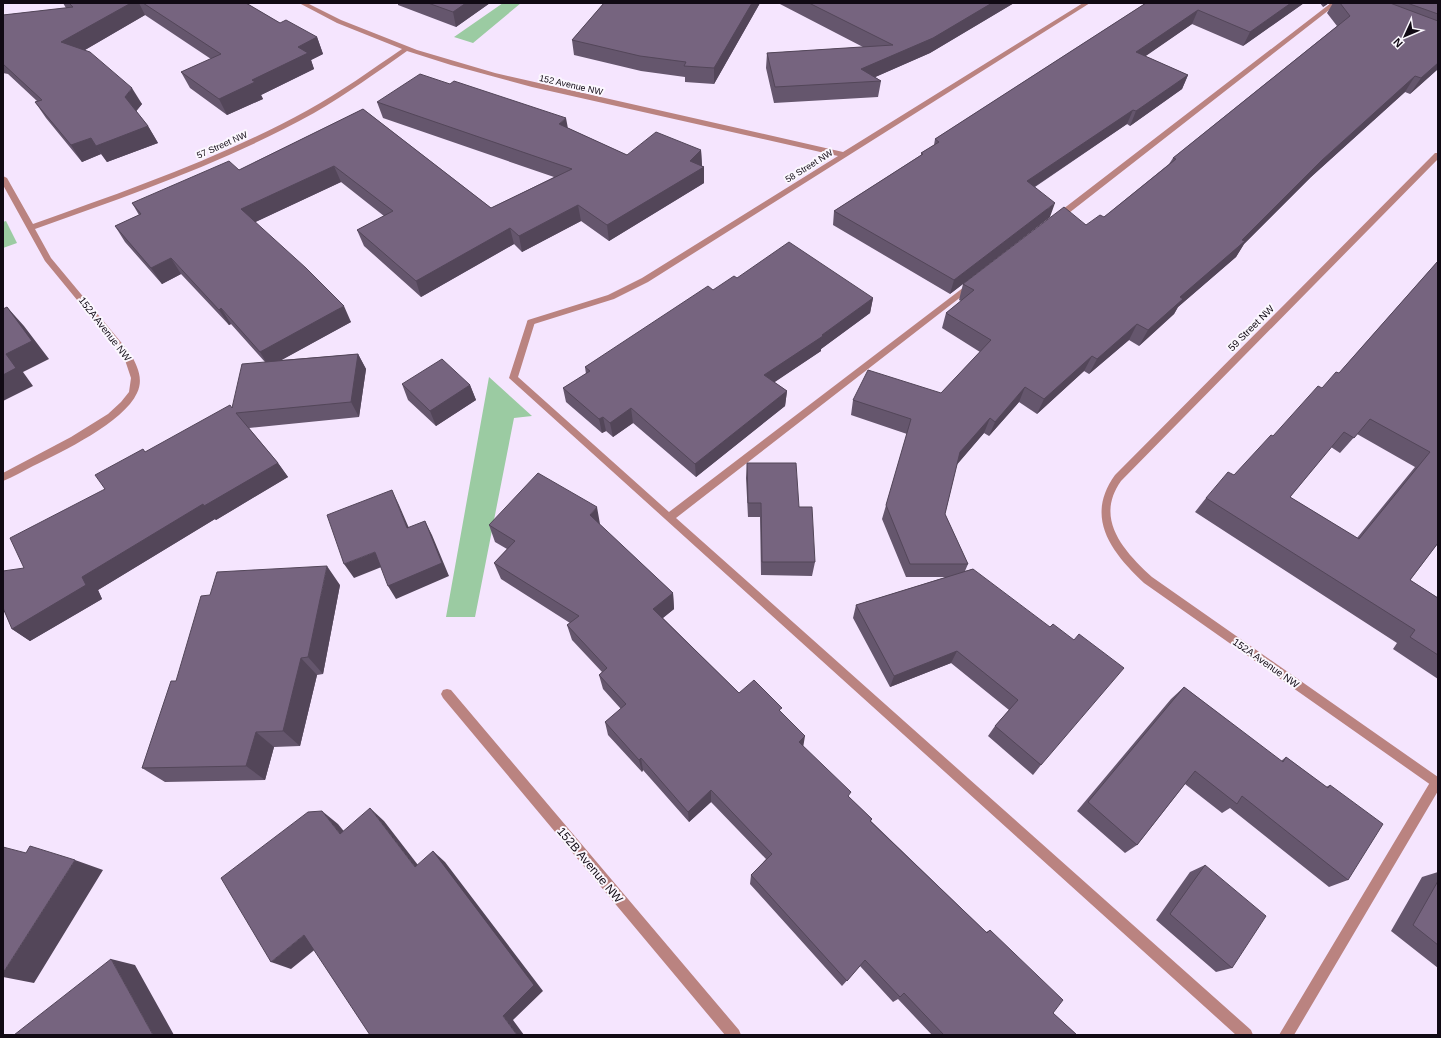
<svg xmlns="http://www.w3.org/2000/svg" width="1441" height="1038" font-family="Arial,sans-serif">
<rect width="100%" height="100%" fill="#f5e5fe"/>
<path fill="#9bcba2" d="M 503,3 L 521,3 L 473,43 L 454,37 Z
M 6,221 L 17,243 L 3,248 L 3,222 Z
M 489,377 L 532,416 L 514,418 L 475,617 L 446,617 Z"/>
<g fill="none" stroke-linecap="round" stroke-linejoin="round">
<path fill="#ba8380" fill-rule="evenodd" d="M 1331,3 L 1338,3 L 1060,220 L 1054,220 L 1054,216 Z
M 972,281 L 976,284 L 975,286 L 676,518 L 1251,1030 L 1253,1035 L 1236,1035 L 509,378 L 527,322 L 528,320 L 534,320 L 535,322 L 518,377 L 669,512 Z
M 1436,777 L 1438,778 L 1438,791 L 1294,1035 L 1279,1035 L 1432,779 Z"/>
<path fill="#ba8380" fill-rule="evenodd" d="M 299,3 L 307,3 L 341,20 L 417,50 L 495,73 L 843,152 L 1083,3 L 1090,3 L 648,282 L 614,299 L 531,325 L 527,322 L 528,320 L 608,295 L 642,278 L 838,156 L 532,87 L 451,65 L 407,51 C 377,72 347,94 314,113 C 226,162 130,195 35,229 L 51,258 L 130,353 C 137,365 144,379 137,393 C 124,422 62,452 33,466 C 23,471 13,477 3,481 L 3,473 L 71,437 L 108,414 L 121,402 L 129,392 L 131,378 L 124,357 L 45,261 L 3,185 L 3,176 L 7,178 L 33,224 C 126,191 221,158 308,110 C 341,92 371,70 402,49 L 337,23 Z
M 1435,153 L 1438,153 L 1438,159 L 1121,481 C 1094,519 1124,551 1152,577 L 1438,777 L 1438,790 L 1144,583 C 1112,553 1084,518 1115,475 Z
M 447,689 L 451,690 L 739,1030 L 741,1035 L 725,1035 L 443,698 L 441,694 L 443,690 Z"/>
</g>
<path fill="#65566d" fill-rule="evenodd" d="M 63,3 L 246,3 L 280,23 L 317,37 L 323,54 L 311,60 L 314,69 L 261,95 L 263,99 L 227,115 L 190,88 L 181,72 L 211,59 L 145,15 L 85,50 L 142,104 L 136,111 L 148,126 L 158,143 L 107,162 L 101,154 L 82,162 L 46,118 L 35,102 L 37,101 L 8,74 L 3,73 L 3,15 L 66,8 Z
M 398,3 L 490,3 L 456,27 L 398,5 Z
M 604,3 L 760,3 L 714,84 L 685,82 L 685,77 L 641,71 L 574,55 L 572,40 Z
M 778,3 L 1014,3 L 930,53 L 875,77 L 881,81 L 878,97 L 774,103 L 766,68 L 767,53 L 863,47 Z
M 1146,3 L 1304,3 L 1243,46 L 1192,24 L 1145,56 L 1188,75 L 1182,89 L 1130,126 L 1127,124 L 1035,187 L 1050,217 L 950,294 L 833,225 L 834,211 L 921,155 L 921,153 L 934,145 L 935,139 Z
M 1320,3 L 1329,3 L 1323,7 Z
M 1333,3 L 1438,3 L 1438,69 L 1410,94 L 1405,92 L 1311,177 L 1244,244 L 1236,257 L 1178,307 L 1174,314 L 1139,346 L 1129,340 L 1089,374 L 1084,371 L 1037,414 L 1019,402 L 989,436 L 984,433 L 957,464 L 945,514 L 968,564 L 965,571 L 973,569 L 1041,765 L 1033,775 L 988,736 L 995,726 L 1009,710 L 951,663 L 890,687 L 853,618 L 856,605 L 946,577 L 906,577 L 882,519 L 907,434 L 851,415 L 853,400 L 941,393 L 980,352 L 942,328 L 946,313 L 961,301 L 959,300 L 963,284 L 1104,217 L 1169,164 L 1173,158 L 1337,26 L 1327,13 Z
M 377,102 L 568,128 L 627,155 L 701,150 L 702,166 L 704,167 L 704,183 L 609,241 L 581,221 L 522,252 L 514,244 L 421,297 L 364,246 L 357,230 L 384,216 L 341,182 L 255,222 L 351,322 L 281,360 L 358,354 L 366,369 L 359,417 L 249,428 L 278,463 L 288,477 L 216,520 L 215,519 L 98,590 L 102,599 L 30,641 L 12,629 L 24,568 L 105,489 L 146,452 L 232,408 L 265,362 L 231,324 L 229,325 L 181,274 L 162,284 L 125,242 L 115,226 L 139,215 L 132,203 L 239,170 L 363,109 L 491,208 L 554,177 L 383,118 Z
M 1438,261 L 1438,543 L 1410,580 L 1438,598 L 1438,679 L 1393,649 L 1397,643 L 1195,512 L 1206,498 L 1234,475 L 1273,436 L 1322,388 L 1339,373 ZM 1357,434 L 1415,467 L 1357,538 L 1290,497 L 1331,447 L 1340,453 Z
M 737,278 L 873,298 L 870,313 L 821,349 L 821,351 L 774,382 L 787,391 L 785,406 L 696,477 L 633,423 L 613,437 L 606,431 L 602,433 L 566,402 L 563,388 L 586,374 L 585,367 L 713,290 Z
M 402,384 L 470,385 L 476,400 L 436,426 L 408,400 Z
M 747,463 L 799,507 L 815,562 L 812,576 L 761,575 L 760,517 L 748,517 L 746,478 Z
M 600,524 L 600,525 L 673,593 L 674,609 L 663,618 L 739,693 L 781,712 L 803,746 L 849,797 L 872,819 L 871,821 L 986,932 L 990,930 L 1053,1013 L 1077,1035 L 932,1035 L 898,999 L 893,1002 L 860,966 L 842,986 L 750,884 L 751,875 L 766,859 L 711,802 L 689,822 L 643,770 L 642,772 L 608,735 L 605,722 L 621,709 L 603,689 L 599,675 L 602,672 L 572,640 L 567,625 L 570,623 L 501,579 L 494,563 L 507,549 L 495,542 L 489,525 Z
M 340,585 L 323,674 L 317,675 L 300,746 L 274,747 L 265,780 L 165,782 L 142,768 L 176,681 Z
M 1184,687 L 1281,761 L 1286,757 L 1326,787 L 1330,785 L 1348,880 L 1329,887 L 1230,808 L 1222,813 L 1185,784 L 1137,845 L 1125,853 L 1077,811 L 1171,699 Z
M 1205,865 L 1232,968 L 1216,972 L 1156,920 L 1190,872 Z
M 1438,872 L 1438,968 L 1391,931 L 1422,877 Z"/>
<path fill="#534659" d="M 131,3 L 139,3 L 145,15 L 71,58 L 61,42 Z
M 466,3 L 490,3 L 456,27 L 453,12 Z
M 752,3 L 760,3 L 714,84 L 714,68 Z
M 992,3 L 1014,3 L 930,53 L 864,82 L 861,69 Z
M 1291,3 L 1304,3 L 1243,46 L 1250,32 Z
M 1325,3 L 1329,3 L 1323,7 Z
M 1198,10 L 1192,24 L 1130,67 L 1136,52 Z
M 317,37 L 323,54 L 311,60 L 314,69 L 261,95 L 263,99 L 227,115 L 219,99 L 252,80 L 298,47 Z
M 1438,63 L 1438,69 L 1410,94 L 1421,78 Z
M 1188,75 L 1182,89 L 1130,126 L 1136,111 Z
M 1415,76 L 1405,92 L 1311,177 L 1244,244 L 1236,257 L 1178,307 L 1174,314 L 1139,346 L 1148,330 L 1180,297 L 1242,240 L 1321,161 Z
M 132,88 L 142,104 L 134,114 L 125,97 Z
M 1133,110 L 1127,124 L 1022,195 L 1027,181 Z
M 566,118 L 569,134 L 559,124 Z
M 148,126 L 158,143 L 107,162 L 96,146 Z
M 91,138 L 101,154 L 82,162 L 71,145 Z
M 701,150 L 702,166 L 704,167 L 704,183 L 609,241 L 607,225 L 690,161 Z
M 334,166 L 341,182 L 249,225 L 241,209 Z
M 1055,203 L 1050,217 L 950,294 L 954,280 Z
M 578,205 L 581,221 L 522,252 L 519,236 Z
M 510,228 L 514,244 L 421,297 L 416,281 Z
M 171,258 L 181,274 L 162,284 L 151,268 Z
M 873,298 L 870,313 L 821,349 L 821,351 L 763,390 L 764,375 L 822,335 Z
M 344,306 L 351,322 L 269,367 L 260,352 Z
M 7,307 L 24,326 L 49,359 L 23,372 L 33,386 L 3,401 L 3,375 L 6,354 Z
M 221,308 L 231,324 L 229,325 L 219,310 Z
M 1137,324 L 1129,340 L 1089,374 L 1097,359 Z
M 358,354 L 366,369 L 359,417 L 351,402 Z
M 1092,356 L 1084,371 L 1037,414 L 1044,399 Z
M 470,385 L 476,400 L 436,426 L 430,411 Z
M 1025,387 L 1019,402 L 989,436 L 995,422 Z
M 787,391 L 785,406 L 696,477 L 695,464 Z
M 631,408 L 633,423 L 613,437 L 610,423 Z
M 603,417 L 606,431 L 602,433 L 599,419 Z
M 990,418 L 984,433 L 955,467 L 960,452 Z
M 278,463 L 288,477 L 216,520 L 215,519 L 98,590 L 102,599 L 30,641 L 12,629 L 82,577 L 203,504 Z
M 392,490 L 399,505 L 415,542 L 407,528 Z
M 597,507 L 600,524 L 594,532 L 590,515 Z
M 425,521 L 432,535 L 449,576 L 396,599 L 388,586 Z
M 375,552 L 384,566 L 354,578 L 344,564 Z
M 327,566 L 340,585 L 323,674 L 308,657 Z
M 673,593 L 674,609 L 655,624 L 653,609 Z
M 957,651 L 951,663 L 890,687 L 894,676 Z
M 301,658 L 317,675 L 300,746 L 283,731 Z
M 256,732 L 274,747 L 265,780 L 246,766 Z
M 805,736 L 803,748 L 799,742 Z
M 641,758 L 643,770 L 642,772 L 639,760 Z
M 711,790 L 711,802 L 689,822 L 688,812 Z
M 370,808 L 384,821 L 428,878 L 415,867 Z
M 322,811 L 338,824 L 356,846 L 340,834 Z
M 433,851 L 445,862 L 543,991 L 513,1020 L 524,1035 L 517,1035 L 503,1016 Z
M 75,860 L 103,870 L 34,983 L 3,977 L 3,973 Z
M 304,935 L 323,943 L 291,969 L 271,962 Z
M 111,959 L 135,965 L 174,1035 L 153,1035 Z"/>
<path fill="#76647f" stroke="#534659" fill-rule="evenodd" d="M 69,3 L 131,3 L 61,42 L 90,52 L 132,88 L 125,97 L 148,126 L 96,146 L 91,138 L 71,145 L 35,102 L 42,100 L 3,64 L 3,15 L 73,7 Z
M 143,3 L 246,3 L 280,23 L 286,20 L 317,37 L 298,47 L 308,53 L 252,80 L 255,82 L 219,99 L 181,72 L 221,54 Z
M 428,3 L 466,3 L 453,12 Z
M 604,3 L 752,3 L 714,68 L 684,66 L 686,62 L 640,56 L 572,40 Z
M 809,3 L 992,3 L 933,38 L 861,69 L 881,81 L 775,87 L 767,53 L 893,45 Z
M 1146,3 L 1291,3 L 1250,32 L 1198,10 L 1136,52 L 1188,75 L 1136,111 L 1133,110 L 1027,181 L 1055,203 L 954,280 L 834,211 L 923,154 L 921,153 L 939,142 L 935,139 Z
M 1340,3 L 1390,3 L 1438,21 L 1438,63 L 1421,78 L 1415,76 L 1321,161 L 1242,240 L 1245,241 L 1180,297 L 1183,299 L 1148,330 L 1137,324 L 1097,359 L 1092,356 L 1044,399 L 1025,387 L 995,422 L 990,418 L 960,452 L 945,514 L 968,564 L 910,564 L 886,505 L 911,419 L 853,400 L 868,370 L 941,393 L 991,340 L 946,313 L 974,290 L 963,284 L 1064,207 L 1086,225 L 1100,215 L 1104,217 L 1176,159 L 1173,158 L 1350,16 Z
M 1407,3 L 1438,3 L 1438,14 Z
M 420,74 L 450,84 L 454,81 L 566,118 L 559,124 L 627,155 L 656,132 L 701,150 L 690,161 L 704,167 L 607,225 L 578,205 L 519,236 L 510,228 L 416,281 L 357,230 L 393,211 L 334,166 L 241,209 L 306,268 L 344,306 L 260,352 L 221,308 L 219,310 L 171,258 L 151,268 L 115,226 L 141,214 L 132,203 L 229,161 L 239,170 L 363,109 L 491,208 L 572,169 L 377,102 Z
M 789,242 L 873,298 L 822,335 L 823,336 L 764,375 L 787,391 L 695,464 L 631,408 L 610,423 L 603,417 L 599,419 L 563,388 L 590,371 L 585,367 L 708,286 L 713,290 L 734,276 L 737,278 Z
M 1438,261 L 1438,543 L 1410,580 L 1438,598 L 1438,655 L 1410,637 L 1415,630 L 1206,498 L 1228,472 L 1234,475 L 1271,435 L 1273,436 L 1318,386 L 1322,388 L 1336,372 L 1339,373 ZM 1370,419 L 1430,452 L 1359,539 L 1290,497 L 1344,432 L 1354,438 Z
M 7,307 L 32,341 L 6,354 L 16,368 L 3,375 L 3,309 Z
M 358,354 L 351,402 L 236,413 L 278,463 L 204,506 L 203,504 L 82,577 L 86,585 L 12,629 L 3,608 L 3,571 L 24,568 L 10,538 L 105,489 L 95,475 L 143,449 L 145,452 L 230,405 L 232,408 L 242,364 Z
M 442,359 L 470,385 L 430,411 L 402,384 Z
M 747,463 L 796,463 L 799,507 L 812,507 L 815,562 L 762,562 L 761,503 L 748,503 Z
M 538,473 L 597,507 L 590,515 L 673,593 L 653,609 L 739,693 L 754,680 L 782,708 L 779,710 L 805,736 L 799,742 L 851,792 L 848,796 L 872,819 L 870,821 L 987,933 L 990,930 L 1063,1000 L 1053,1013 L 1077,1035 L 944,1035 L 904,993 L 900,997 L 865,960 L 847,981 L 751,875 L 772,854 L 711,790 L 688,812 L 641,758 L 639,760 L 605,722 L 626,704 L 599,675 L 607,668 L 567,625 L 579,616 L 494,563 L 515,541 L 489,525 Z
M 392,490 L 407,528 L 425,521 L 442,563 L 388,586 L 375,552 L 344,564 L 327,515 Z
M 327,566 L 308,657 L 301,658 L 283,731 L 256,732 L 246,766 L 142,768 L 171,681 L 176,681 L 201,596 L 210,595 L 217,572 Z
M 973,569 L 1050,627 L 1053,624 L 1074,640 L 1079,634 L 1124,668 L 1041,765 L 995,726 L 1018,700 L 957,651 L 894,676 L 856,605 Z
M 1184,687 L 1283,762 L 1286,757 L 1328,788 L 1330,785 L 1383,824 L 1348,880 L 1242,796 L 1237,804 L 1195,771 L 1137,845 L 1088,802 Z
M 370,808 L 415,867 L 433,851 L 534,985 L 503,1016 L 517,1035 L 370,1035 L 304,935 L 271,962 L 221,878 L 308,812 L 322,811 L 340,834 Z
M 30,846 L 75,860 L 3,973 L 3,847 L 26,853 Z
M 1205,865 L 1266,916 L 1232,968 L 1170,914 Z
M 1438,881 L 1438,945 L 1413,925 Z
M 111,959 L 153,1035 L 14,1035 Z"/>
<g text-anchor="middle" dominant-baseline="central" stroke-width="4" stroke-linejoin="round" paint-order="stroke">
<g font-size="9" fill="#110a14" stroke="#fbf7fe">
<text transform="translate(571 85) rotate(13)">152 Avenue NW</text>
<text transform="translate(222 145) rotate(-24)">57 Street NW</text>
<text transform="translate(809 166) rotate(-32)">58 Street NW</text>
</g>
<g font-size="10" fill="#110a14" stroke="#fbf7fe">
<text transform="translate(1251 328) rotate(-45)">59 Street NW</text>
<text transform="translate(105 329) rotate(52)">152A Avenue NW</text>
<text transform="translate(1266 663) rotate(35)">152A Avenue NW</text>
</g>
<g font-size="12" fill="#110a14" stroke="#fbf7fe">
<text transform="translate(590 865) rotate(50)">152B Avenue NW</text>
</g>
</g>
<rect width="1441" height="1038" fill="none" stroke="#110a14" stroke-width="8"/>
<g transform="translate(1405 36) rotate(226)" stroke="#fbf7fe" stroke-width="3" paint-order="stroke">
<path d="M0-3L7 15L0 10L-7 15Z" fill="#110a14"/>
<text y="-6" font-size="11" font-weight="bold" text-anchor="middle" fill="#110a14">N</text>
</g>
</svg>
